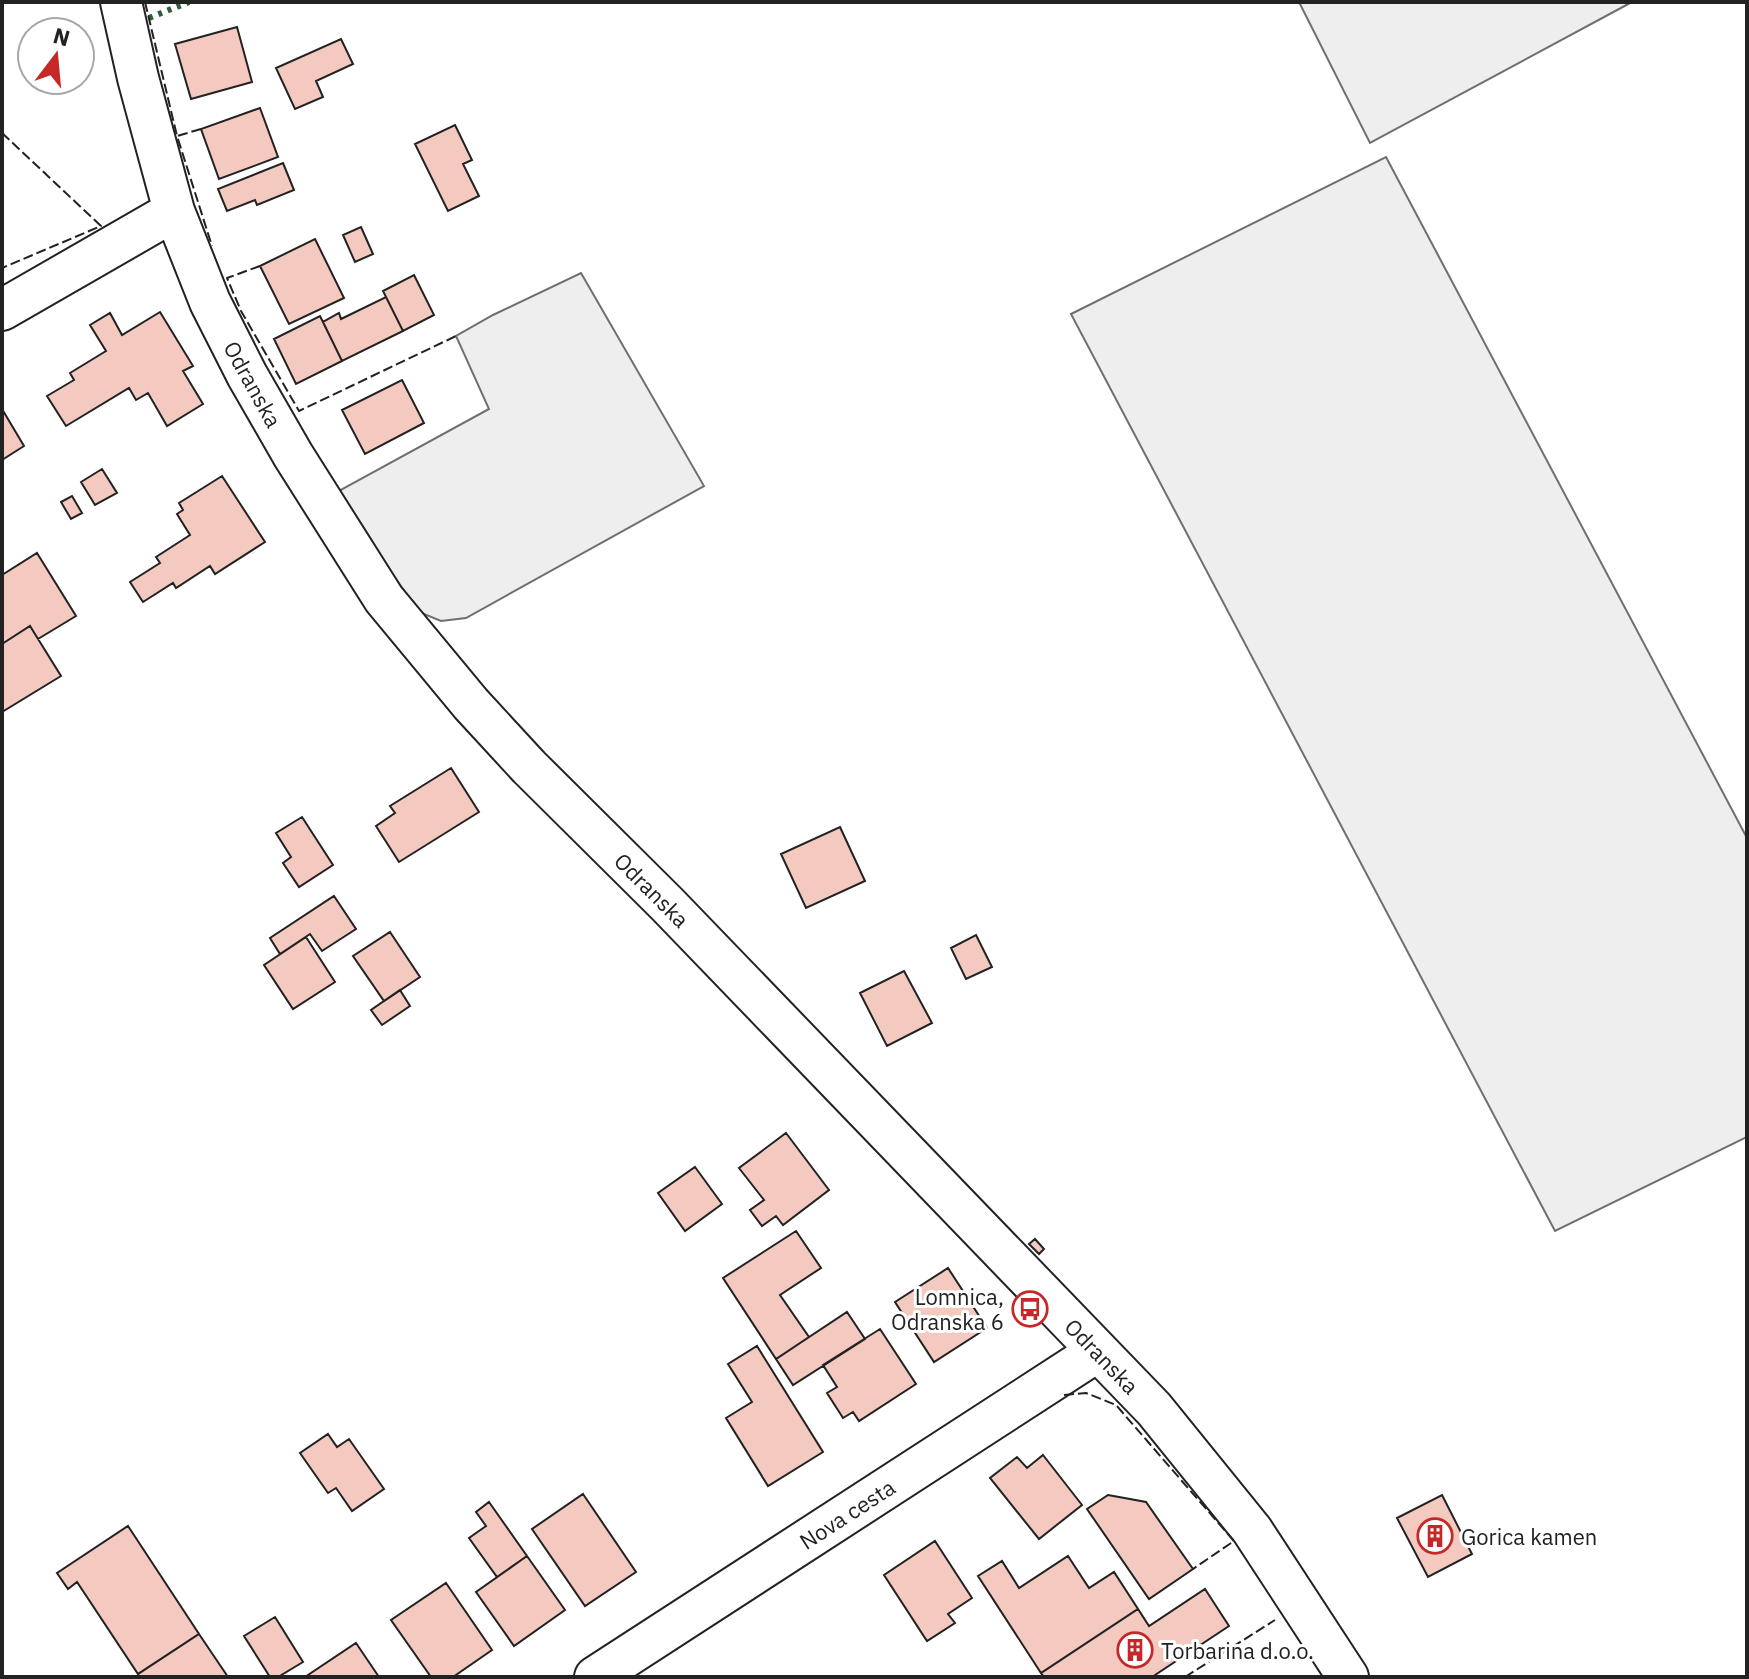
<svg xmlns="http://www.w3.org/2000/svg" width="1749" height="1679" font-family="'IBM Plex Sans',sans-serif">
<rect width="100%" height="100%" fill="#fff"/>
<path fill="#eee" stroke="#6f6f6f" stroke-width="2" d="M 1299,2 L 1632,2 L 1370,143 Z
M 1386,157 L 1747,838 L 1747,1137 L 1555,1231 L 1071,314 Z
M 581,273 L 704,486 L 466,618 L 441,621 L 419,612 L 335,493 L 489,409 L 456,336 L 493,315 Z"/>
<path fill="#f3c9c0" stroke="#222" stroke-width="2" d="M 237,27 L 252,82 L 191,99 L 175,44 Z
M 341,39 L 353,64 L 316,81 L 323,97 L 295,109 L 276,68 Z
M 260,108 L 278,157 L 219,179 L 201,129 Z
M 455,125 L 472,160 L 463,164 L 479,196 L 448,211 L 415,144 Z
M 283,163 L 294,190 L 257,205 L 255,200 L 227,211 L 218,189 Z
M 361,227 L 373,254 L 355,262 L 343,235 Z
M 315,239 L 344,298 L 289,324 L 260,266 Z
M 414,275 L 434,315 L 403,331 L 383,291 Z
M 386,297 L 403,331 L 342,361 L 323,322 L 339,313 L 341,319 Z
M 160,312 L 193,366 L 183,371 L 203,404 L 167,426 L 148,393 L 136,400 L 129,388 L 66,426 L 47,396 L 74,380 L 70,373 L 106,351 L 90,325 L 110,313 L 122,335 Z
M 320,316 L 342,361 L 296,384 L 274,339 Z
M 402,380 L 424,423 L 365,454 L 342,410 Z
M 2,409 L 24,446 L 2,460 Z
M 102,469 L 117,493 L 95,505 L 81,482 Z
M 222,476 L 265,542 L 215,574 L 210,566 L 176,588 L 173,583 L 143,602 L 130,582 L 160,563 L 156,557 L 190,535 L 177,514 L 183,510 L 179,503 Z
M 72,496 L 82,513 L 71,519 L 61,502 Z
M 37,553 L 76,616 L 38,639 L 30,626 L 2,644 L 2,575 Z
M 30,626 L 61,676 L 2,712 L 2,644 Z
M 451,768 L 479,812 L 399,862 L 376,826 L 395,813 L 390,806 Z
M 302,817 L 333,865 L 299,887 L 283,863 L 291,857 L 276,833 Z
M 840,827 L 865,881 L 806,908 L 781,854 Z
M 334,896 L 356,929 L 322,951 L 310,934 L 280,954 L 270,938 Z
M 390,932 L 420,977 L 384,1001 L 353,956 Z
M 976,935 L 992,967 L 966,979 L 951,948 Z
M 306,937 L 335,982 L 293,1009 L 264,965 Z
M 904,971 L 932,1023 L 887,1046 L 860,993 Z
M 400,990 L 410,1006 L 382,1025 L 371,1010 Z
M 786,1133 L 829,1190 L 783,1225 L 776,1216 L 762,1226 L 750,1210 L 764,1200 L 739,1168 Z
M 695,1167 L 722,1204 L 685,1231 L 658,1193 Z
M 796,1231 L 821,1268 L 780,1295 L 809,1337 L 776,1359 L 723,1278 Z
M 1035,1239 L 1044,1249 L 1039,1254 L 1029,1244 Z
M 948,1268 L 987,1328 L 934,1362 L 895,1302 Z
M 847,1312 L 865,1339 L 793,1385 L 776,1359 Z
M 880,1329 L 916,1384 L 859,1421 L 853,1412 L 843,1418 L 827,1393 L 837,1387 L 823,1365 Z
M 757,1346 L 823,1452 L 768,1486 L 726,1418 L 752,1402 L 728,1364 Z
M 328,1434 L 337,1447 L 349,1439 L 384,1489 L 352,1511 L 336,1488 L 328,1493 L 300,1453 Z
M 1043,1455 L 1082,1505 L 1039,1539 L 990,1478 L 1017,1457 L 1027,1468 Z
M 583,1494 L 636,1572 L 585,1606 L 532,1529 Z
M 1108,1495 L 1146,1502 L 1193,1569 L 1149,1599 L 1087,1509 Z
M 1442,1495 L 1472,1554 L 1428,1577 L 1397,1518 Z
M 489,1502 L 527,1556 L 497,1577 L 469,1538 L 486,1526 L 476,1512 Z
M 128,1526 L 199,1634 L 138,1674 L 77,1582 L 68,1589 L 57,1573 Z
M 935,1541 L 972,1598 L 948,1614 L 955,1623 L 927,1641 L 884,1575 Z
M 527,1556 L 565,1610 L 514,1646 L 476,1592 Z
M 1068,1556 L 1089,1588 L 1114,1572 L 1138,1609 L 1041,1673 L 978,1576 L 1002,1561 L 1019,1588 Z
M 446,1583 L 492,1650 L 453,1677 L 431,1677 L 391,1620 Z
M 1205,1589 L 1229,1626 L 1152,1677 L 1044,1677 L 1041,1673 L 1138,1609 L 1149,1626 Z
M 275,1617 L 303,1662 L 278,1677 L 270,1677 L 244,1636 Z
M 199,1634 L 228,1677 L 139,1677 L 138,1674 Z
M 356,1643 L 379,1677 L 305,1677 Z"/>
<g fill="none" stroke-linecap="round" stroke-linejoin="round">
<defs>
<path id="minor" d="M 121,2 L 138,78 L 174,211 L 210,302 L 247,375 L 293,455 L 384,599 L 471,704 L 529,767 L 667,904 L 1154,1409 L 1252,1530 L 1348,1677
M 2,310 L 174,211
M 595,1677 L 1098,1351"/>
</defs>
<use href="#minor" stroke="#222" stroke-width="44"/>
<use href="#minor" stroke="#fff" stroke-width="40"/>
<path stroke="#2f5e38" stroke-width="6" stroke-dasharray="4 6" stroke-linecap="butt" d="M 149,18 L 189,2"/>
<path stroke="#222" stroke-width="2" stroke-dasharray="10 4" stroke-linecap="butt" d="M 145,2 L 177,136
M 201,129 L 177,136 L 212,246
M 2,133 L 101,226 L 2,268
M 260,266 L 227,278 L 241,311 L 299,411 L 456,336
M 1064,1395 L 1086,1393 L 1116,1405 L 1234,1541 L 1193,1569
M 1185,1677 L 1275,1620"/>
</g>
<defs>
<symbol id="bus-ring" viewBox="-11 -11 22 22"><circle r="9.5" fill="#fff" stroke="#c62828" stroke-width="1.5"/><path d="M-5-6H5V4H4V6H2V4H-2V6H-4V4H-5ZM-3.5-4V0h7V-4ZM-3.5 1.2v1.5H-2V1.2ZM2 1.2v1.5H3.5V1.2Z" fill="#c62828"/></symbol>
<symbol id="building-ring" viewBox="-11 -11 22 22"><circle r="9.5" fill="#fff" stroke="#c62828" stroke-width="1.5"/><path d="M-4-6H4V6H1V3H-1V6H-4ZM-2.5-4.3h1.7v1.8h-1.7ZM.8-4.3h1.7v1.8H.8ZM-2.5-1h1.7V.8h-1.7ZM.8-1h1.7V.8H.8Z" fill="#c62828"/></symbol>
</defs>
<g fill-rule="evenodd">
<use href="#bus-ring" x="1010" y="1289" width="40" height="40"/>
<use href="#building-ring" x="1415" y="1516" width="40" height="40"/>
<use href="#building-ring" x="1115" y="1630" width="40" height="40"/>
</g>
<g text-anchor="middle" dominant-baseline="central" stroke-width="6" stroke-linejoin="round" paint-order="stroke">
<g font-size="22" fill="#222" stroke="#fff">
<text transform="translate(253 384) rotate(61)">Odranska</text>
<text transform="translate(652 890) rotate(45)">Odranska</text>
<text transform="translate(1102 1356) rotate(46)">Odranska</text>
<text transform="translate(847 1514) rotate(-33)">Nova cesta</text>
</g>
<g font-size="22" fill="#222" stroke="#fff" text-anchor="start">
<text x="1004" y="1296" text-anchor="end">Lomnica,<tspan x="1004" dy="25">Odranska 6</tspan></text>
<text x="1461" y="1536">Gorica kamen</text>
<text x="1161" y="1650">Torbarina d.o.o.</text>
</g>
</g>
<rect width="1749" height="1679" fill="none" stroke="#222222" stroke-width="8"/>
<g transform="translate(56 56) rotate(16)"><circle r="38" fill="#ffffff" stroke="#a7a7a7" stroke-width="2"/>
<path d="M0-6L14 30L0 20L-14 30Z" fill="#c62828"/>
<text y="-12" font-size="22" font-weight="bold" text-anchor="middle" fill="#222222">N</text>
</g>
</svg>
